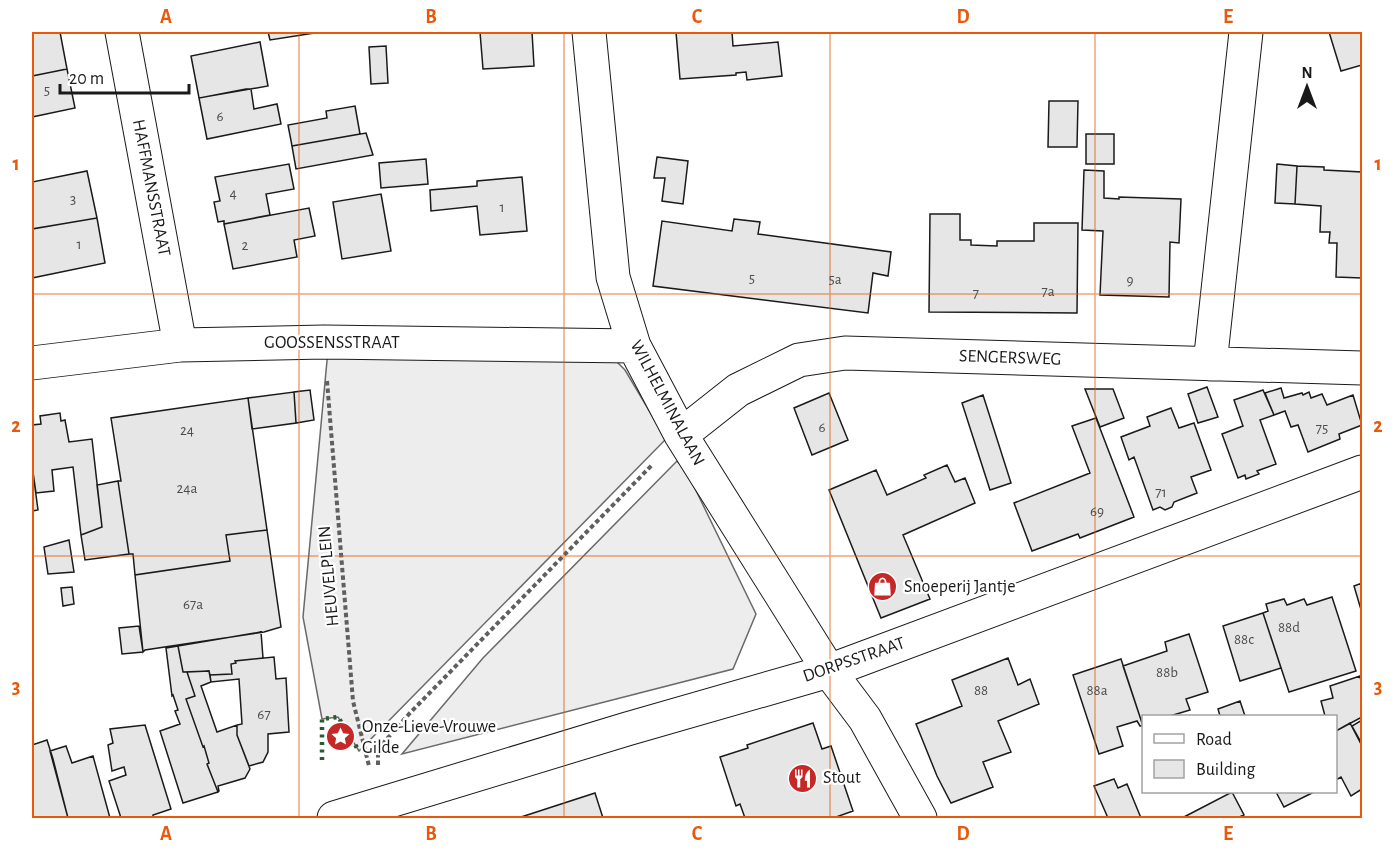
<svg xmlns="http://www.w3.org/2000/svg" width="1394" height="850" font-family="'Alegreya Sans',sans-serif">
<rect width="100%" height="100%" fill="#fff"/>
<path fill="#ededed" stroke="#6a6a6a" stroke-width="1.5" d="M 328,350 L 617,362 L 625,370 L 666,439 L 359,751 L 338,717 L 322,719 L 303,617 Z
M 677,461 L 686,470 L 756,614 L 733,669 L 402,754 L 483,658 Z"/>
<path fill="#e6e6e6" stroke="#1a1a1a" stroke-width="1.5" d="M 32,32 L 60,32 L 67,69 L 32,76 Z
M 268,32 L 321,32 L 270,40 Z
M 480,32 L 532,32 L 534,66 L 483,69 Z
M 676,32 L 732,32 L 733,46 L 778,42 L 782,76 L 747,80 L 746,72 L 736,73 L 736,75 L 680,79 Z
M 1329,32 L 1362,32 L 1362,65 L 1341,71 Z
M 260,42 L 268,86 L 199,98 L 191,56 Z
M 386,46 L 388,83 L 371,84 L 369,47 Z
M 67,69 L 75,108 L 32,117 L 32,76 Z
M 246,89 L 251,89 L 254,109 L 277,104 L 281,124 L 207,139 L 199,98 Z
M 1049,101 L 1078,101 L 1077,147 L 1048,147 Z
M 355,106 L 360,134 L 292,146 L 288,125 L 327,118 L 326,111 Z
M 366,133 L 373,155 L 296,169 L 292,146 Z
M 1086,134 L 1114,134 L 1114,164 L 1086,164 Z
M 657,157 L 688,161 L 683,204 L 662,201 L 665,178 L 654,178 Z
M 426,159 L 428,184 L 381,188 L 379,163 Z
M 289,164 L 294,189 L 266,194 L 270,215 L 224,224 L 224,221 L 218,222 L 214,202 L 220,201 L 215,177 Z
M 1277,164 L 1297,166 L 1295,204 L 1275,203 Z
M 1297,166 L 1324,167 L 1324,170 L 1362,172 L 1362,278 L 1336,277 L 1337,243 L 1329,243 L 1330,232 L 1320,232 L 1321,206 L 1295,204 Z
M 1084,170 L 1104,171 L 1104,198 L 1119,199 L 1119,197 L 1181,199 L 1179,243 L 1170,242 L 1169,297 L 1100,295 L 1103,231 L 1082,230 Z
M 87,171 L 97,218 L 32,229 L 32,182 Z
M 522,177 L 527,231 L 480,235 L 477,206 L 431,211 L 430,190 L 477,186 L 477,181 Z
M 381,194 L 391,251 L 342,259 L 333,202 Z
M 309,208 L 315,236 L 294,240 L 297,257 L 233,269 L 224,224 Z
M 930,214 L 960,214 L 960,240 L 971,240 L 971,245 L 997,246 L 997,241 L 1034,241 L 1034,223 L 1078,223 L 1077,313 L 929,312 Z
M 97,218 L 105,263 L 32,278 L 32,229 Z
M 734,219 L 760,222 L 758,234 L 891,252 L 888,276 L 873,273 L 868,313 L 653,286 L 662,221 L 732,231 Z
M 1207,387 L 1218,417 L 1198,423 L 1188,394 Z
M 1281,388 L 1284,398 L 1302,393 L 1303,395 L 1309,392 L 1311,398 L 1322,394 L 1327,405 L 1353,395 L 1362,425 L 1339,434 L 1340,439 L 1308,452 L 1298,425 L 1291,427 L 1285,411 L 1274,415 L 1265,393 Z
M 1085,389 L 1113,389 L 1124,418 L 1100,427 Z
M 310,390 L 314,420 L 296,423 L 294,392 Z
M 1263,390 L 1274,415 L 1260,420 L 1276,464 L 1257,471 L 1259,474 L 1246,479 L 1245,475 L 1238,478 L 1222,434 L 1243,426 L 1234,400 Z
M 294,392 L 296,423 L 252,429 L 248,398 Z
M 829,393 L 848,440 L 812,455 L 794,408 Z
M 983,395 L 1011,483 L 990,490 L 962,403 Z
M 248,398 L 267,530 L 226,535 L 230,561 L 135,575 L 133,554 L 129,554 L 118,481 L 121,481 L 111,418 Z
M 1171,408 L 1179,428 L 1194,423 L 1211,470 L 1191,477 L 1197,493 L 1174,502 L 1172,507 L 1165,510 L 1160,507 L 1153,510 L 1134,457 L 1129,460 L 1121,437 L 1150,426 L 1147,417 Z
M 60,413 L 61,421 L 65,420 L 69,442 L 92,439 L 102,527 L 81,535 L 73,467 L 52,470 L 54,491 L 36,493 L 32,465 L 32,425 L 41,424 L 40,416 Z
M 1096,418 L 1134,517 L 1080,538 L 1078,534 L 1032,551 L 1014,503 L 1090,473 L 1072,426 Z
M 32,465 L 38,510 L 32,511 Z
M 947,465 L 955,482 L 965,478 L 975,503 L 903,535 L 930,599 L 881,618 L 829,490 L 876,470 L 887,495 L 926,478 L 924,475 Z
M 118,481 L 129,554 L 85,560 L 81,535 L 102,527 L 97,485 Z
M 267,530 L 281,627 L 264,632 L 145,650 L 143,652 L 135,575 L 230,561 L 226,535 Z
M 69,540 L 74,572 L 48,574 L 44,547 Z
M 1362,583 L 1362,613 L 1354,586 Z
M 72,587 L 74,604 L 63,606 L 61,588 Z
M 1332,597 L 1356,671 L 1289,692 L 1263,613 L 1268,611 L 1266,604 L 1284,599 L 1287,605 L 1304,599 L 1307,605 Z
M 1263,613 L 1281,668 L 1240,681 L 1223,626 Z
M 139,626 L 143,652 L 122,654 L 119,628 Z
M 261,632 L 263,658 L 235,661 L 236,663 L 231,664 L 232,674 L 210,675 L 209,671 L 183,672 L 178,646 Z
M 1189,634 L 1208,692 L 1186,699 L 1190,710 L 1170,716 L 1144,716 L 1143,726 L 1123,666 L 1167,651 L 1165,642 Z
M 178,646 L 183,672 L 187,672 L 195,696 L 186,699 L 203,747 L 204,746 L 209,763 L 207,764 L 218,792 L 183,803 L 160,731 L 180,724 L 175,711 L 178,710 L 173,695 L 172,696 L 166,648 Z
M 274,657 L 276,679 L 286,678 L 289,732 L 268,734 L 268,752 L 263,762 L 249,766 L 237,735 L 237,725 L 242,724 L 239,679 L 211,682 L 210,675 L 232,674 L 231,664 L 236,663 L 235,661 Z
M 1008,658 L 1018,685 L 1030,679 L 1039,704 L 998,721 L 1011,752 L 983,762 L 993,787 L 951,803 L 937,776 L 916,724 L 962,706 L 952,680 Z
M 1121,659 L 1143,726 L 1140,726 L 1137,721 L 1117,727 L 1123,746 L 1099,754 L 1073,675 Z
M 209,671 L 211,682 L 201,686 L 217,732 L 237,725 L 237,735 L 250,769 L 245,778 L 218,786 L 219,791 L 218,792 L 207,764 L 209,763 L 204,746 L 203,747 L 186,699 L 195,696 L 187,672 Z
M 1360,676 L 1362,686 L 1362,717 L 1336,731 L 1336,716 L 1325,716 L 1321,701 L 1333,698 L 1330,686 Z
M 1240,701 L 1245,716 L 1220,716 L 1218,709 Z
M 1362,720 L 1362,744 L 1352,726 Z
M 813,723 L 822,749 L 831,746 L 853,811 L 836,817 L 836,818 L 745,818 L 740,804 L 736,806 L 720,757 L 748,748 L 747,745 Z
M 1350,723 L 1362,746 L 1362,789 L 1351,796 L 1341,777 L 1336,780 L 1336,731 Z
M 145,725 L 171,809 L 153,815 L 153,818 L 121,818 L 109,781 L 126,775 L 124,767 L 112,771 L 108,745 L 113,743 L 110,729 Z
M 47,740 L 53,759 L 68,818 L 32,818 L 32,745 Z
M 66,746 L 72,763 L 93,756 L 110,818 L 68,818 L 50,751 Z
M 1114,779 L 1118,788 L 1127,784 L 1141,818 L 1108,818 L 1094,786 Z
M 1232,792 L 1244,815 L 1237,818 L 1182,818 Z
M 1276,792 L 1314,792 L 1284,807 Z
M 595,793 L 603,818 L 518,818 Z"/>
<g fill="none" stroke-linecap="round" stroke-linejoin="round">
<defs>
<path id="minor" d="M 122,32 L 180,345
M 589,32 L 613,277 L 634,346 L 681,435 L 829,671 L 865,719 L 920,818
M 32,363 L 180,345 L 324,342 L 634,346
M 1210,364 L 1246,32
M 681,435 L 738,390 L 799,360 L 845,353 L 1362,368
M 334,818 L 627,729 L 829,671 L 1362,472"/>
</defs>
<use href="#minor" stroke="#1a1a1a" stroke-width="35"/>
<path stroke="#5f5f5f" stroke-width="4" stroke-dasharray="4.5 3" stroke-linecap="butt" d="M 327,381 L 353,701 L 369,766
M 378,765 L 378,749 L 409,714 L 653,464"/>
<use href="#minor" stroke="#fff" stroke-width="33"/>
<path stroke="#2b5a34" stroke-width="4.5" stroke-dasharray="3 4.5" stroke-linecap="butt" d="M 322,760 L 322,719 L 338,717 L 359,751"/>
</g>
<path fill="none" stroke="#e8590c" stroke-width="1.5" stroke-opacity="0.55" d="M 299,32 L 299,818M 564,32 L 564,818M 830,32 L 830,818M 1095,32 L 1095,818M 32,294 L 1362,294M 32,556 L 1362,556"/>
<defs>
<symbol id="shop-disc" viewBox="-11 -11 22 22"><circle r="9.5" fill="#c62828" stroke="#fff"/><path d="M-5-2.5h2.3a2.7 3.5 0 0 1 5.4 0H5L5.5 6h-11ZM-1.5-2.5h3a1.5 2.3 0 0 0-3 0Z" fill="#fff"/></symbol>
<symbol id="sight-disc" viewBox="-11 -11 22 22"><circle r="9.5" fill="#c62828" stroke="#fff"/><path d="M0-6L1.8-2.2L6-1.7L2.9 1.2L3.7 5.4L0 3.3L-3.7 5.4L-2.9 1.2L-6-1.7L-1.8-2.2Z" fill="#fff"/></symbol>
<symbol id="restaurant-disc" viewBox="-11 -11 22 22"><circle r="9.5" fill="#c62828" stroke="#fff"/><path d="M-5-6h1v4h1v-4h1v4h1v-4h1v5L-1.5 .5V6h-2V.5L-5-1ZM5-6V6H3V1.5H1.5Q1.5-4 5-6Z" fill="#fff"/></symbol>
</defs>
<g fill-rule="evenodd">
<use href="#shop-disc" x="866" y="570" width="33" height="33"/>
<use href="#sight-disc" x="324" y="720" width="33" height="33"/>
<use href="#restaurant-disc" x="786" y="762" width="33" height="33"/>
</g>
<g text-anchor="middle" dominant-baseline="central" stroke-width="4.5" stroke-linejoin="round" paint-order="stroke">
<g font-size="15" fill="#4d4d4d">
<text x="47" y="90">5</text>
<text x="220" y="116">6</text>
<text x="233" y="193">4</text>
<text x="73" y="199">3</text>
<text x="502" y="207">1</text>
<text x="79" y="244">1</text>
<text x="245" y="245">2</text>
<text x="752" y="278">5</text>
<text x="835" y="279">5a</text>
<text x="1130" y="280">9</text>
<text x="1048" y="291">7a</text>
<text x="976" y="293">7</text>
<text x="822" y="427">6</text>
<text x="1322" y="428">75</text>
<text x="187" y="430">24</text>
<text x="187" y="488">24a</text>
<text x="1161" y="492">71</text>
<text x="1097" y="511">69</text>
<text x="193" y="604">67a</text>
<text x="1289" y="627">88d</text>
<text x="1244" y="639">88c</text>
<text x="1167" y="672">88b</text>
<text x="981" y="690">88</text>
<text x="1097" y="690">88a</text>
<text x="264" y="714">67</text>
</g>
<g font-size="18" fill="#1a1a1a" stroke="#fff">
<text transform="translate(151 188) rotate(79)">HAFFMANSSTRAAT</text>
<text x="332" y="343">GOOSSENSSTRAAT</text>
<text transform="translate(1010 358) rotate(2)">SENGERSWEG</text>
<text transform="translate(667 403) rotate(62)">WILHELMINALAAN</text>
<text transform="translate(329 576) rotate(-95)">HEUVELPLEIN</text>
<text transform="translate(854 660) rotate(-19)">DORPSSTRAAT</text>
</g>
<g font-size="18" fill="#1a1a1a" stroke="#fff" text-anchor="start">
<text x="904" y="587">Snoeperij Jantje</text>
<text x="362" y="727">Onze-Lieve-Vrouwe<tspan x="362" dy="21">Gilde</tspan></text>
<text x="823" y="778">Stout</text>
</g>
</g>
<rect width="1394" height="850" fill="none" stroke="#ffffff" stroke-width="66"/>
<rect x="1142" y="715" width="195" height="78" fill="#ffffff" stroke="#a3a3a3" stroke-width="1.5"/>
<rect x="1154" y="734" width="30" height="9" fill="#ffffff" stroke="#a3a3a3" stroke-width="1.5"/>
<text x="1196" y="745" font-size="18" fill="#1a1a1a">Road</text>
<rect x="1154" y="760" width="30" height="18" fill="#e6e6e6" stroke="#a3a3a3" stroke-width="1.5"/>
<text x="1196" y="775" font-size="18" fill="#1a1a1a">Building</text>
<g transform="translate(1307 87)" stroke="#ffffff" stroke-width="4.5" paint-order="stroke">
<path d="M0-4.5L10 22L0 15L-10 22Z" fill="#1a1a1a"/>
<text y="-9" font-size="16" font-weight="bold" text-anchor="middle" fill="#1a1a1a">N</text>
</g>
<path d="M60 84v9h129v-9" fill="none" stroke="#1a1a1a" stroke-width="3"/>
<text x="69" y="84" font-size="18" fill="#1a1a1a" stroke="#ffffff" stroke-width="4.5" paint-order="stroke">20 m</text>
<rect x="33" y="33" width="1328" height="784" fill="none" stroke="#e8590c" stroke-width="2"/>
<g font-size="20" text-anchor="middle" font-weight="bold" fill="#e8590c">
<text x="166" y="23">A</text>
<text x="431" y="23">B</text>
<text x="697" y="23">C</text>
<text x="963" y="23">D</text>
<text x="1228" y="23">E</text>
<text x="16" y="170">1</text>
<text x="1378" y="170">1</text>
<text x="16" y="432">2</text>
<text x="1378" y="432">2</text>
<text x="16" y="693">3</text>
<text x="1378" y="693">3</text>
<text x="166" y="840">A</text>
<text x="431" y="840">B</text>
<text x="697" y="840">C</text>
<text x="963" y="840">D</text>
<text x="1228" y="840">E</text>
</g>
</svg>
